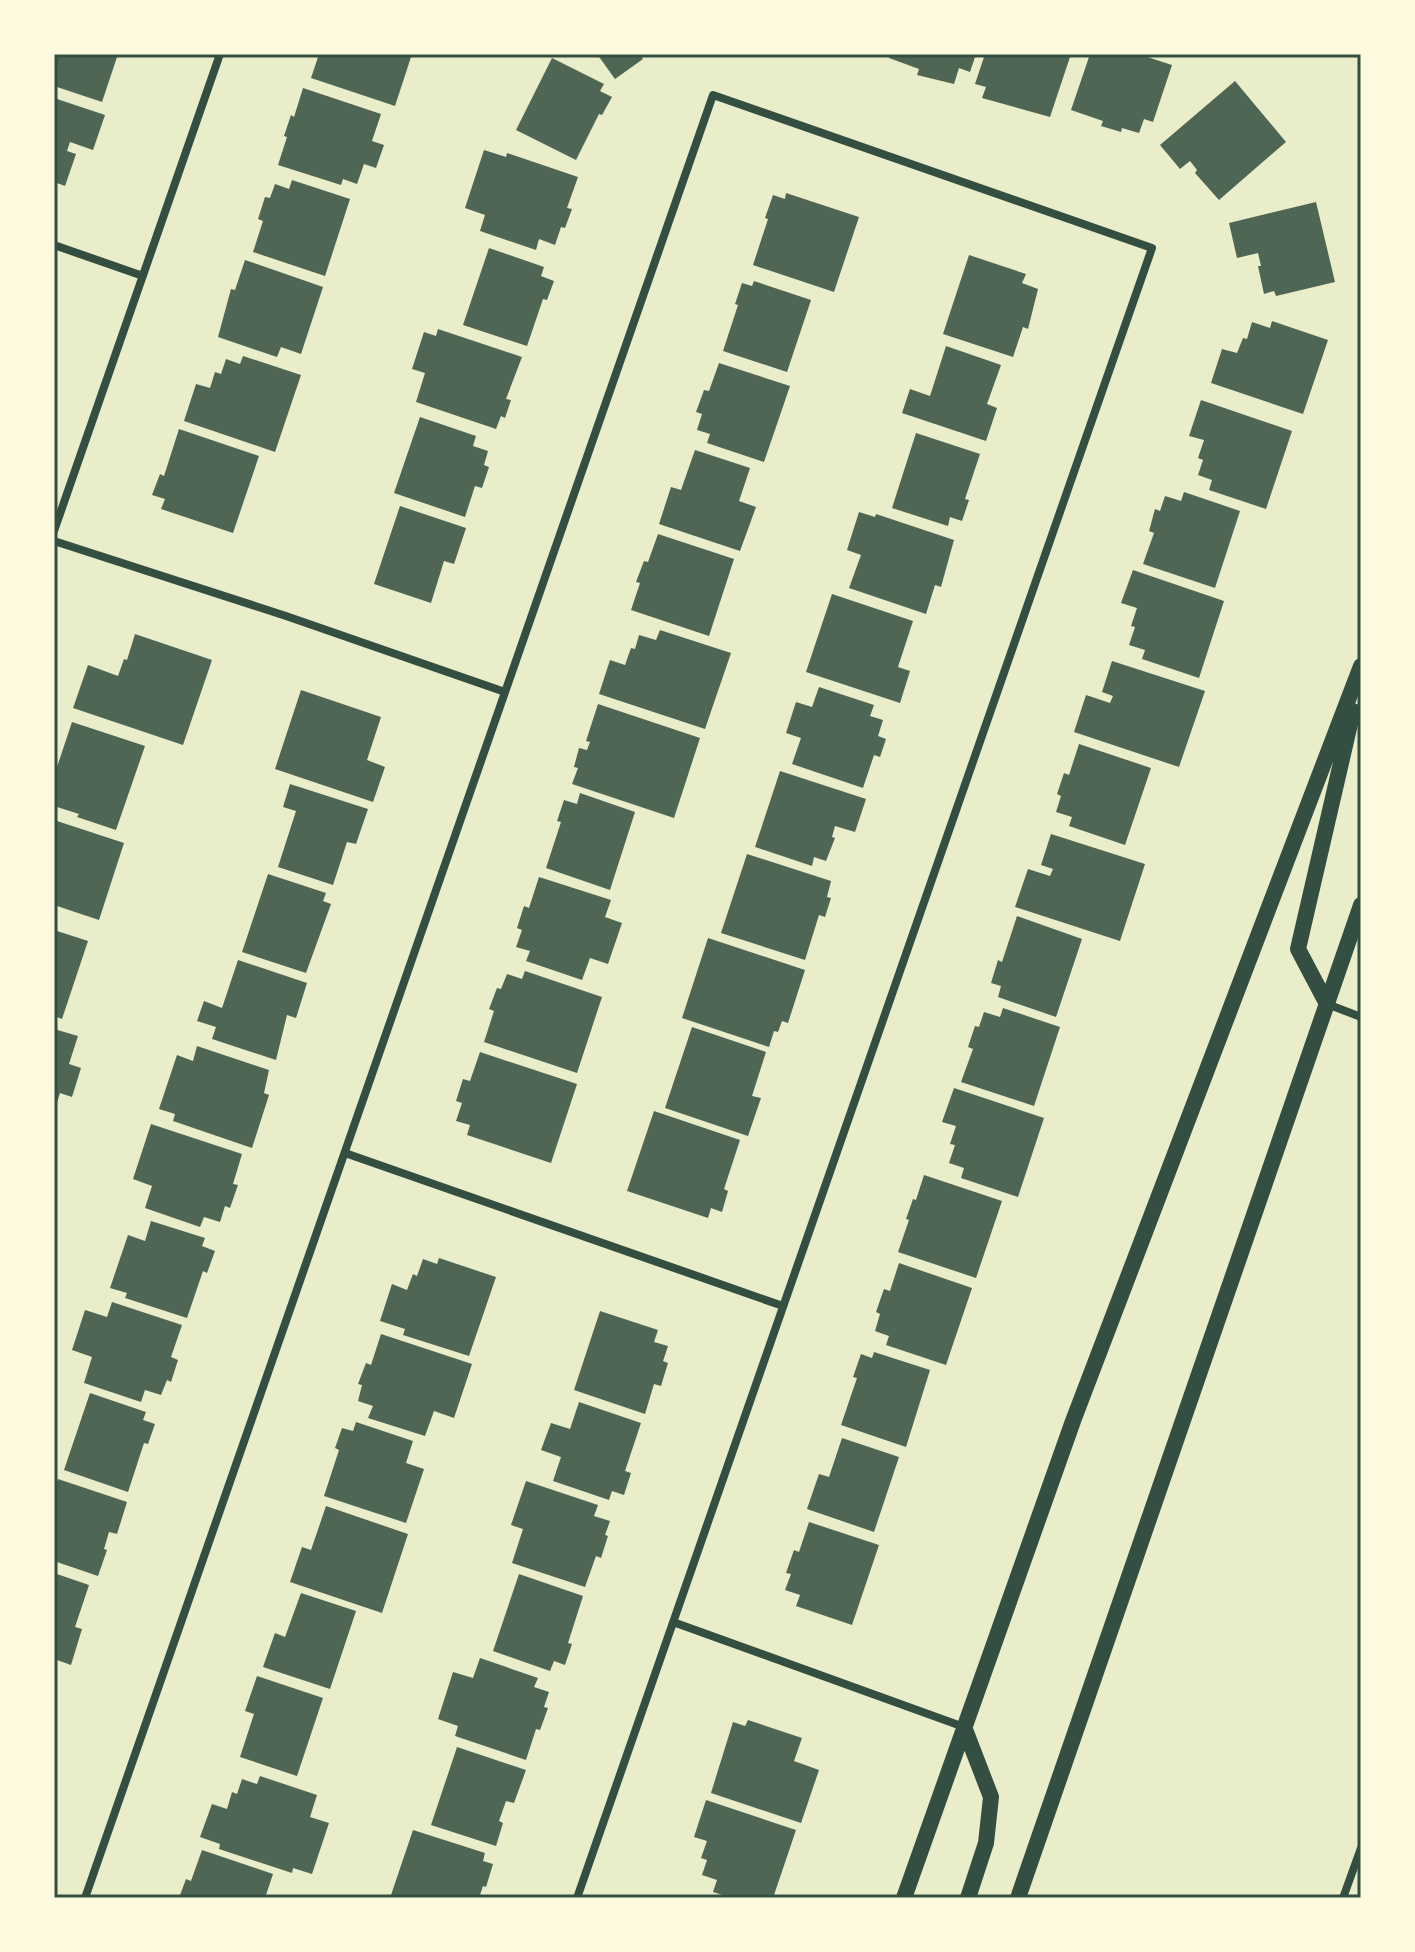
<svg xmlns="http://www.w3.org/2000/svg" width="1415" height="1952" font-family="'PT Sans Narrow',sans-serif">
<rect width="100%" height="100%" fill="#e9edc9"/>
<path fill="#4f6655" d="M 54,54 L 118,54 L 102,102 L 54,86 Z
M 319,54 L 412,54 L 395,106 L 311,78 Z
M 597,54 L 640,54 L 643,59 L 615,79 Z
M 890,54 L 976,54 L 970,72 L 959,68 L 954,84 L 917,75 L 919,69 L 889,58 Z
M 985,54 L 1071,54 L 1050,117 L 982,98 L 986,87 L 975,84 Z
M 1090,54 L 1138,54 L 1172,65 L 1153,122 L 1144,119 L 1139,133 L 1122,128 L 1121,132 L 1101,126 L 1103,121 L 1071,110 Z
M 552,58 L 604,84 L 600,91 L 612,97 L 602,115 L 599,114 L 576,160 L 516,130 Z
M 1235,81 L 1286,142 L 1219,200 L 1195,173 L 1197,170 L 1190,161 L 1180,169 L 1160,145 Z
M 303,88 L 381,114 L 372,141 L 384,145 L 376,168 L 364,164 L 357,184 L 343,179 L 341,185 L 278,165 L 287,137 L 284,136 L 291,115 L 294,117 Z
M 54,98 L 105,115 L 93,150 L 70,142 L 67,151 L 76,154 L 65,186 L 54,182 Z
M 484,150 L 506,157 L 507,153 L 578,177 L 567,208 L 572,209 L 565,228 L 561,227 L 555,245 L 539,239 L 536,250 L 480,231 L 485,215 L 465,208 Z
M 292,180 L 350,199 L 325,276 L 253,252 L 263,221 L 258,219 L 265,197 L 270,198 L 275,184 L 289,189 Z
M 786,193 L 859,217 L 834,292 L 753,265 L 768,219 L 765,218 L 773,195 L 785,199 Z
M 1316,202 L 1335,282 L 1276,296 L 1274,291 L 1264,294 L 1258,266 L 1261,266 L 1258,253 L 1237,258 L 1229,223 Z
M 489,248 L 544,267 L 541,276 L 554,281 L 547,300 L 543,299 L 527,346 L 463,325 Z
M 969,255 L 1026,274 L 1022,283 L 1038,289 L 1028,329 L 1023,327 L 1013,357 L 943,334 Z
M 245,260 L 323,287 L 301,354 L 281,347 L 277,357 L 218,337 L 231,289 L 235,290 Z
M 754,281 L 811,300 L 787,372 L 723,351 L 738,305 L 735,304 L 742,283 L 752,286 Z
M 1272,321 L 1328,340 L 1303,414 L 1211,383 L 1222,349 L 1237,353 L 1243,338 L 1247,339 L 1252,322 L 1270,328 Z
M 438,329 L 522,357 L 506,399 L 511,400 L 505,418 L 501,416 L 496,429 L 416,402 L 425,373 L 412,369 L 424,332 L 436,336 Z
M 946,346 L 1001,365 L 987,404 L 997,408 L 986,441 L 902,413 L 910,389 L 930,396 Z
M 243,356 L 301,375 L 275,452 L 184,421 L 196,384 L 210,388 L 215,372 L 221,374 L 226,359 L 240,364 Z
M 719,363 L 790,386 L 764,462 L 707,443 L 710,434 L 697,430 L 702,414 L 696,412 L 704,390 L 709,391 Z
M 1201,400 L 1292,431 L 1266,509 L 1209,490 L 1212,480 L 1198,475 L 1203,460 L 1198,458 L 1204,440 L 1189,436 Z
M 420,417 L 476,436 L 473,446 L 488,451 L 484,465 L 489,467 L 482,488 L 475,486 L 465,517 L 394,493 Z
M 179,429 L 259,456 L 233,533 L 161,509 L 165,499 L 152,495 L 160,474 L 164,476 Z
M 916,433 L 980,454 L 965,499 L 969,500 L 962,521 L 950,517 L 948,526 L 892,508 Z
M 695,450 L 750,468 L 739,501 L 756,507 L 740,551 L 659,524 L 671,487 L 681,490 Z
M 1184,492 L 1240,511 L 1215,588 L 1143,564 L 1154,533 L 1149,531 L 1155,509 L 1160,511 L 1165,496 L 1181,501 Z
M 400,506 L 466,528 L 454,564 L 444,561 L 431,603 L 374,584 Z
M 859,512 L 875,517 L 876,514 L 954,540 L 941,587 L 935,585 L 926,614 L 849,588 L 861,555 L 847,550 Z
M 658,534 L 734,559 L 709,636 L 631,610 L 640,583 L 636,582 L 644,561 L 648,562 Z
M 1133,570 L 1224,601 L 1199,678 L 1142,659 L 1145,650 L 1129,645 L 1135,627 L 1131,626 L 1137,608 L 1121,603 Z
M 832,594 L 913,621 L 898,667 L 910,671 L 900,703 L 806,672 Z
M 660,630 L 731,653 L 705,729 L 599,694 L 610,660 L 625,665 L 631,648 L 635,649 L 639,635 L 656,640 Z
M 135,634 L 212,660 L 183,745 L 73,708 L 88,665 L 118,676 L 124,659 L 127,660 Z
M 1112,661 L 1205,691 L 1179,767 L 1074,732 L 1086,695 L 1110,703 L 1113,696 L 1102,692 Z
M 819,687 L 874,705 L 870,716 L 883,720 L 878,736 L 886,739 L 880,757 L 874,755 L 863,788 L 792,764 L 801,738 L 786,733 L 796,702 L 812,707 Z
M 301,690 L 381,717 L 367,760 L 385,767 L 373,802 L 275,769 Z
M 598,704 L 700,738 L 674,818 L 572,784 L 578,768 L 574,767 L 579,748 L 587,750 L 590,742 L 586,741 Z
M 72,722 L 145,746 L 116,830 L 77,817 L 79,814 L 54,806 L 54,776 Z
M 1079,744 L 1151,768 L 1125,845 L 1069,826 L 1072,817 L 1056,812 L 1061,796 L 1057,794 L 1064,773 L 1069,775 Z
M 780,771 L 866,799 L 855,832 L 835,826 L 832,837 L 835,838 L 826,861 L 814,857 L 812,866 L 755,847 Z
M 290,784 L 368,809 L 356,844 L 347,842 L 333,885 L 278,867 L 296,811 L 283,807 Z
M 580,793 L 635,812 L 610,890 L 546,868 L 561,822 L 557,821 L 564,800 L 577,804 Z
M 54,820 L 124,843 L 99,920 L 54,905 Z
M 1051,834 L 1145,864 L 1120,941 L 1015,907 L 1028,869 L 1050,876 L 1053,869 L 1041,865 Z
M 747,854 L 831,881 L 827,897 L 831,898 L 825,917 L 819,915 L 805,960 L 721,933 Z
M 268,874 L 326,893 L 323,901 L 331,904 L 306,973 L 242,952 Z
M 539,877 L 611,900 L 605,917 L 622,923 L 608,964 L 590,958 L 582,980 L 526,961 L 530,951 L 516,947 L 522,930 L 517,928 L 524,906 L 529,908 Z
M 1017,916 L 1082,939 L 1056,1017 L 998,997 L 1001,986 L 991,983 L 998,960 L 1002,962 Z
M 54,930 L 88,941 L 62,1019 L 54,1016 Z
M 708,938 L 805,970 L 788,1023 L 782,1021 L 778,1032 L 774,1031 L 769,1047 L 682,1018 Z
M 238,960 L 307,983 L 296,1018 L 287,1015 L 276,1060 L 212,1039 L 216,1027 L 197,1021 L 204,1001 L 222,1008 Z
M 525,971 L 602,997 L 577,1073 L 484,1042 L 494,1011 L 489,1009 L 497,988 L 501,989 L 507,974 L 522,979 Z
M 1003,1008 L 1060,1027 L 1034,1106 L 961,1082 L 973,1049 L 968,1047 L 975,1026 L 979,1027 L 984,1012 L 1000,1017 Z
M 692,1027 L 766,1052 L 752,1096 L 761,1098 L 748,1136 L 665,1108 Z
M 54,1029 L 78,1036 L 69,1064 L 81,1068 L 72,1097 L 60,1093 L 55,1109 Z
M 197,1046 L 269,1070 L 264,1093 L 269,1095 L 252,1148 L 173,1121 L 175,1114 L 159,1109 L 177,1055 L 193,1061 Z
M 480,1052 L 577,1084 L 551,1163 L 467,1135 L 470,1125 L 456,1121 L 462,1103 L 456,1101 L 463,1079 L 470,1081 Z
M 954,1088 L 1044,1118 L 1018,1197 L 961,1178 L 964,1168 L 949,1163 L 955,1145 L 950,1144 L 956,1126 L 942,1122 Z
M 654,1111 L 740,1140 L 724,1189 L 728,1191 L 722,1212 L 711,1208 L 708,1218 L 627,1191 Z
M 151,1124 L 242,1154 L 233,1184 L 238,1185 L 230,1208 L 225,1206 L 220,1222 L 204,1217 L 200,1227 L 145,1208 L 152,1186 L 133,1179 Z
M 924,1175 L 1002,1201 L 976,1278 L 898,1252 L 909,1220 L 906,1219 L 913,1199 L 916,1200 Z
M 151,1221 L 205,1238 L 202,1246 L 215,1251 L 207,1273 L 203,1271 L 187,1318 L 125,1298 L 127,1293 L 110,1288 L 128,1235 L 145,1241 Z
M 439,1258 L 496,1277 L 469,1356 L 403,1335 L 405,1329 L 380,1321 L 392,1284 L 407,1290 L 413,1274 L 417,1276 L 423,1259 L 437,1264 Z
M 899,1263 L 972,1288 L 946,1365 L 886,1345 L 889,1336 L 875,1331 L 880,1314 L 876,1312 L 884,1289 L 890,1291 Z
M 112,1302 L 182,1325 L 171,1357 L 178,1360 L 171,1382 L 167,1380 L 161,1395 L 145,1390 L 141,1402 L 84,1383 L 92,1357 L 72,1350 L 85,1310 L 107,1317 Z
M 600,1311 L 658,1330 L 654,1342 L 668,1346 L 663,1361 L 668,1363 L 661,1386 L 654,1384 L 645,1414 L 574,1390 Z
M 381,1334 L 472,1364 L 454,1418 L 434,1411 L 425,1436 L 368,1418 L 373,1406 L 358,1401 L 362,1385 L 358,1384 L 366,1363 L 371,1365 Z
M 874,1352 L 930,1370 L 906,1447 L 841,1425 L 857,1378 L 853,1377 L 861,1354 L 872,1358 Z
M 90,1393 L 146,1412 L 143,1420 L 155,1424 L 148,1444 L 144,1443 L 128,1492 L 64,1470 Z
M 579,1402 L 641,1423 L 625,1471 L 631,1473 L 624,1495 L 612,1491 L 609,1500 L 553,1481 L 561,1457 L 541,1450 L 551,1423 L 570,1429 Z
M 356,1422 L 413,1441 L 406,1463 L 424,1469 L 406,1523 L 324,1496 L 339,1450 L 335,1448 L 342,1428 L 353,1431 Z
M 842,1438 L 899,1457 L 874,1532 L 807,1509 L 819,1474 L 829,1477 Z
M 58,1479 L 127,1502 L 117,1534 L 109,1532 L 104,1549 L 107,1550 L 98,1576 L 54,1561 L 54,1491 Z
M 526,1481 L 598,1505 L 594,1516 L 610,1521 L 605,1535 L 608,1536 L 601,1558 L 596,1556 L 585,1587 L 512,1563 L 523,1529 L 511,1525 Z
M 326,1506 L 408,1534 L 382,1613 L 290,1582 L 302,1547 L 311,1550 Z
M 809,1522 L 879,1545 L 852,1625 L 796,1606 L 800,1595 L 785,1590 L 791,1574 L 786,1573 L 794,1550 L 799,1552 Z
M 54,1573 L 89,1585 L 75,1627 L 82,1629 L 71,1665 L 54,1659 Z
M 519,1574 L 583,1596 L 568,1643 L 572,1644 L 565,1665 L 554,1661 L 550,1671 L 493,1651 Z
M 301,1593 L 356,1611 L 330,1689 L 263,1667 L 275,1633 L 285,1637 Z
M 480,1658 L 538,1678 L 534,1687 L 549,1692 L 544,1707 L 548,1708 L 540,1730 L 536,1729 L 526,1760 L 455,1736 L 458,1726 L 438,1719 L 453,1672 L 473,1678 Z
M 257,1676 L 323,1698 L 297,1776 L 240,1757 L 254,1714 L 245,1711 Z
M 748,1720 L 802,1738 L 794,1761 L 819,1770 L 801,1823 L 711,1793 L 733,1722 L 745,1726 Z
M 457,1747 L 526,1770 L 514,1803 L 506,1801 L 499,1821 L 503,1823 L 496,1846 L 431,1825 Z
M 260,1776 L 317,1795 L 310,1817 L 329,1823 L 312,1874 L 293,1868 L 292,1873 L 219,1849 L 220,1844 L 200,1837 L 212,1804 L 227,1809 L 232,1792 L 237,1794 L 242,1779 L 257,1784 Z
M 706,1800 L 796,1830 L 773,1898 L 732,1898 L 713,1892 L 717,1880 L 702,1875 L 707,1860 L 701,1858 L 707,1841 L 694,1837 Z
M 413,1830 L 485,1853 L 483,1861 L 493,1864 L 486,1887 L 483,1886 L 479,1898 L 390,1898 Z
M 202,1850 L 273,1874 L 265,1898 L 179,1898 L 186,1879 L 191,1881 Z"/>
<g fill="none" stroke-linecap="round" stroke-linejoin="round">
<path stroke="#344e41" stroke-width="8" d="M 54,245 L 143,276
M 54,531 L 220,54
M 54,541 L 286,616 L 505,692
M 1327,1004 L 1361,1017
M 345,1153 L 783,1306
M 673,1622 L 964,1727
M 85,1898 L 713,95 L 1152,248 L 577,1898
M 1343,1898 L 1361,1848"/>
<path stroke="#344e41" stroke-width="16" d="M 1327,1004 L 1298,949 L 1353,711
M 964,1727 L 991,1797 L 986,1843 L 968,1898
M 904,1898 L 1073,1421 L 1361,666
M 1018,1898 L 1361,905"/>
</g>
<rect width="1415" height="1952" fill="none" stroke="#fefae0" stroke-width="112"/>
<rect x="56" y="56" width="1303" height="1840" fill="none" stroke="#344e41" stroke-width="3"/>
</svg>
